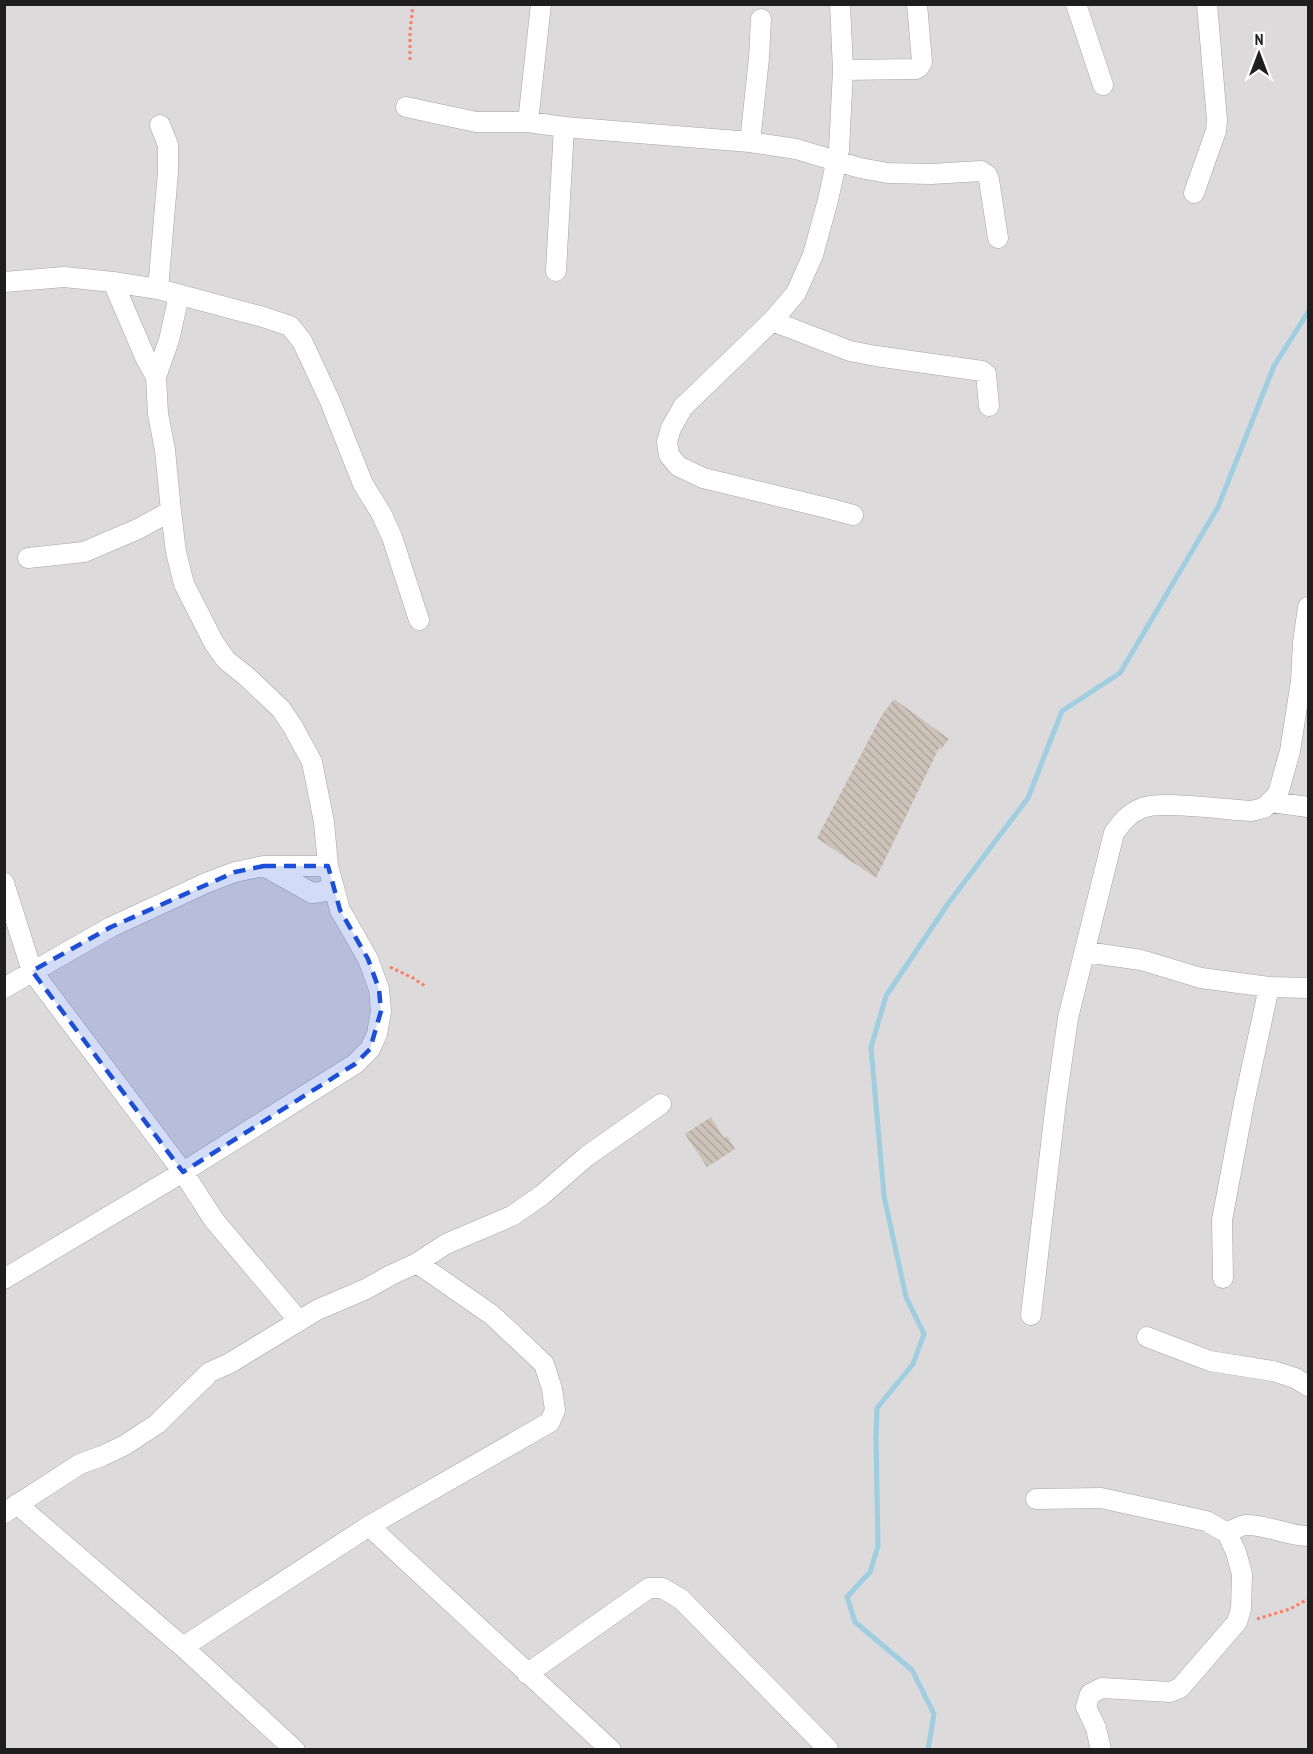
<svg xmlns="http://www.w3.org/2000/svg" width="1313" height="1754" font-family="'PT Sans Narrow',sans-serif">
<defs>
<pattern id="building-back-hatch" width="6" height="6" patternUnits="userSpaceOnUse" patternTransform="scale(1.5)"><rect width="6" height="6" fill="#ccc2b8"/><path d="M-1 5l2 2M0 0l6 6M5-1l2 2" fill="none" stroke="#afa69e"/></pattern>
</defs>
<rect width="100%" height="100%" fill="#f0ece3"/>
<path fill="#dcdada" d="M 5,5 L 1308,5 L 1308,1749 L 5,1749 Z"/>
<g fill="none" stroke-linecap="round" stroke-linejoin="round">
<path stroke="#9fcee1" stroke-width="5" d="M 928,1750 L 934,1714 L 912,1670 L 855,1622 L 847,1597 L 870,1572 L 878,1546 L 876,1438 L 877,1408 L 913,1364 L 924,1334 L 906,1297 L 884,1196 L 871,1047 L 886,996 L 947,905 L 1028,798 L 1062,711 L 1120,673 L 1218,507 L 1274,366 L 1308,312"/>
</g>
<path fill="url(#building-back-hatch)" d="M 894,699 L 949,739 L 941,749 L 939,748 L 876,878 L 817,838 L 882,715 Z
M 711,1117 L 724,1138 L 727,1136 L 735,1149 L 707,1167 L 685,1134 Z"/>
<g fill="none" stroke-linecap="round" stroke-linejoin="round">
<defs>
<path id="street" d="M 840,4 L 843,70 L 839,150 L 828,200 L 813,255 L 796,293 L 772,321 L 683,407 L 671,428 L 667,442 L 669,455 L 678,466 L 703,478 L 827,508 L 853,515
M 1076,4 L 1103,85
M 843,70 L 916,69 L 919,67 L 922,62 L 917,4
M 406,107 L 476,122 L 528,122 L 564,127 L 750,142 L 796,149 L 860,168 L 888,173 L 931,174 L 981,171 L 987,175 L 989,180 L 998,238
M 528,122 L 541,4
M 750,142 L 759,58 L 761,19
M 1194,193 L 1216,131 L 1217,120 L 1207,4
M 556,271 L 564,127
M 4,282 L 64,277 L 113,282 L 146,359 L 156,377 L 158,414 L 165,450 L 171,511 L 138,529 L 84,552 L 28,558
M 113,282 L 158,289 L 263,317 L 290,326 L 302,341 L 330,401 L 363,484 L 381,513 L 392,537 L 419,620
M 158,289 L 168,172 L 168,145 L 160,125
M 772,321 L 850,351 L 876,356 L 982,371 L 986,374 L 989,406
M 156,377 L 169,340 L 179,296
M 1271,802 L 1308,807
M 264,866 L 312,893 L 321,892 L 333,887
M 4,883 L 32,971 L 183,1172 L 214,1220 L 299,1321
M 1086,952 L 1141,960 L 1201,978 L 1269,987 L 1308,988
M 4,988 L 111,927 L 206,883 L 235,872 L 264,866 L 328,866
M 1223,1278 L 1222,1220 L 1244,1103 L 1269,987
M 4,1279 L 183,1172 L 355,1064 L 370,1049 L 377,1034 L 381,1011 L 379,989 L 368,959 L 340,910 L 328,866 L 324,822 L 312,762 L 293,727 L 281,709 L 246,676 L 226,660 L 214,643 L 184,584 L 176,552 L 171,511
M 1031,1315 L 1056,1102 L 1068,1018 L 1114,833 C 1122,822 1129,813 1142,808 C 1160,800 1227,810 1251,811 L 1264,808 L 1278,794 L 1290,751 L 1301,681 L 1303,643 L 1308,607
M 1147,1337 L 1210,1361 L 1273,1371 L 1295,1378 L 1308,1386
M 1036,1499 L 1101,1498 L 1206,1521 L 1227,1533 L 1236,1552 L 1242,1574 L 1241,1609 L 1237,1622 L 1180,1688 L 1170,1692 L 1102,1688 L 1090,1694 L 1086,1707 L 1096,1728 L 1101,1750
M 17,1504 L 183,1647 L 295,1750
M 4,1513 L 80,1464 L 102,1456 L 125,1445 L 157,1424 L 210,1372 L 230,1363 L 317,1310 L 366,1289 L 391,1275 L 417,1263 L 446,1244 L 512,1216 L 542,1195 L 587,1156 L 661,1104
M 369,1526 L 611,1750
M 1227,1533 C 1233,1530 1239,1526 1245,1525 C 1266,1524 1287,1536 1308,1536
M 183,1647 L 369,1526 L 550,1422 L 555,1410 L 552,1389 L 544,1364 L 492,1315 L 417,1263
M 527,1674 L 649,1588 L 662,1588 L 681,1599 L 828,1749"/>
</defs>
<use href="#street" stroke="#a5a5a5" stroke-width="21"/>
<path stroke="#ff7d64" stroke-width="3" stroke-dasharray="3 3" stroke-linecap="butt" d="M 410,60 L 410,32 L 413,4
M 390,967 L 413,978 L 425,986
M 1257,1619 L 1290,1609 L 1308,1599"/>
<use href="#street" stroke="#fff" stroke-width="20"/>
</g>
<path fill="#1d4ed8" fill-opacity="0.2" stroke="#1d4ed8" stroke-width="4.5" stroke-dasharray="12 8" stroke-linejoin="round" d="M 264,866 L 328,866 L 340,910 L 368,959 L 379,989 L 381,1011 L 370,1049 L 355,1064 L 183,1172 L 32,971 L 111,927 L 235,872 Z"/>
<rect width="1313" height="1754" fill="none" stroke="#1e1e1e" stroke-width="12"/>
<g transform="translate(1259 54)" stroke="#ffffff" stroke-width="4.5" paint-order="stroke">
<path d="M0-4.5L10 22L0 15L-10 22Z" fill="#1e1e1e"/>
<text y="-9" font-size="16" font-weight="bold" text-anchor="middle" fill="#1e1e1e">N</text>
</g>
</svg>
